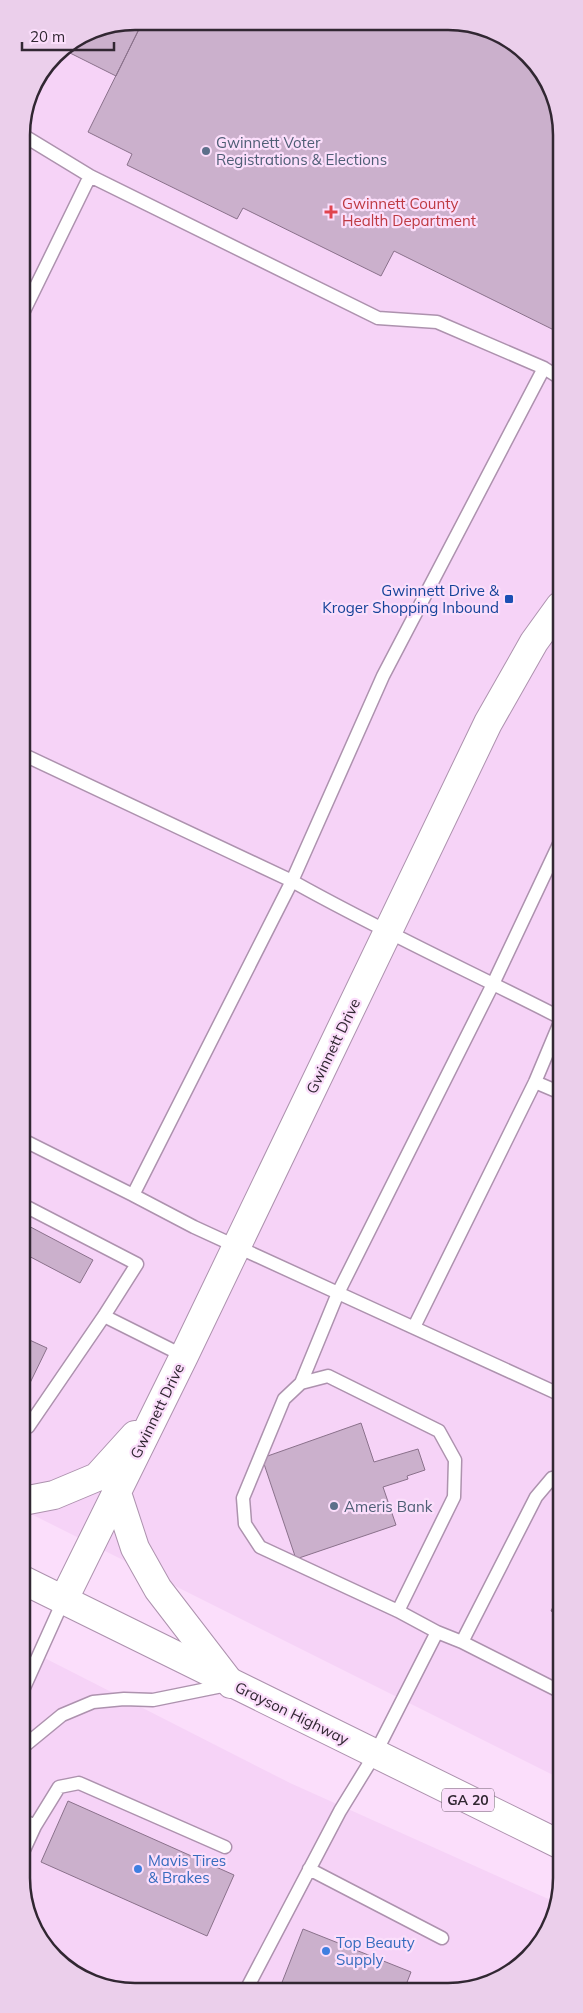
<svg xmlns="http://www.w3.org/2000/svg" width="583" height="2013" font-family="Mulish,sans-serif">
<rect width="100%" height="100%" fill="#fbdefb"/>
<path fill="#f6d3f7" d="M 135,21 L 471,23 L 529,55 L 560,113 L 561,1779 L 23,1510 L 21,127 L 30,91 L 55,54 L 91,30 Z
M 23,1647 L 290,1783 L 555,1902 L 534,1953 L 470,1990 L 112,1990 L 54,1958 L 23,1900 Z"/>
<path fill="#cbb0cc" stroke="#8a718b" d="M 135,21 L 143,21 L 116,76 L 62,49 L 91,30 Z
M 143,21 L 471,23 L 529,55 L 560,113 L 560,333 L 394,251 L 381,276 L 243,208 L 237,219 L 127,165 L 132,154 L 88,132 Z
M 23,1223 L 93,1260 L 80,1283 L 23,1253 Z
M 23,1337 L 47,1348 L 29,1385 L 23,1382 Z
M 361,1423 L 374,1462 L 418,1449 L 425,1470 L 407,1476 L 408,1479 L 383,1487 L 396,1525 L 296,1559 L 262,1458 Z
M 561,1590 L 561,1616 L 551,1611 Z
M 68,1801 L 234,1875 L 207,1936 L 41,1862 Z
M 303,1929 L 411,1972 L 404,1990 L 279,1990 Z"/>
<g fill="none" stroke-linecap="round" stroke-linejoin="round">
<defs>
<path id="service" d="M 21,134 L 90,176 L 378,318 L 437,322 L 544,368 L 560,378
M 22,315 L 90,176
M 22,754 L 292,881 L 383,676 L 544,368
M 560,842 L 493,984 L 338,1293 L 561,1395
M 535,1082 L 561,1093
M 23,1140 L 133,1195 L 292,881 C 379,930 471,972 561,1018
M 133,1195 L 194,1227 L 338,1293 L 301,1383
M 23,1205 L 137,1264 L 104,1316 L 28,1427 L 23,1424
M 104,1316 L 184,1356
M 414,1327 L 535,1082 L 561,1020
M 437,1632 L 462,1642 L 561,1692
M 462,1642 L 536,1497 L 552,1478 L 561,1477
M 23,1690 L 64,1599
M 23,1747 L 62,1715 L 93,1702 L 124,1699 L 153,1700 L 227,1685
M 23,1820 L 35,1826 L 23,1852
M 35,1826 L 59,1787 L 79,1783 L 225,1847
M 309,1869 L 442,1938
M 246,1990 L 340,1811 L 375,1754 L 437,1632 L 398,1611 L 260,1547 L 245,1524 L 243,1498 L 284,1399 L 301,1383 L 328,1376 L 439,1431 L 455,1460 L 454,1497 L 398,1611"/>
<path id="tertiary" d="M 117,1493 L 135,1548 L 158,1589 L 231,1684
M 23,1501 L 54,1495 L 97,1477 L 135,1435
M 64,1599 L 184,1356 L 488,723 L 534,642 L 560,606"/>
<path id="primary" d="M 23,1580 L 561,1845"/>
</defs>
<use href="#service" stroke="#ad92ae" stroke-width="15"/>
<use href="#tertiary" stroke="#ad92ae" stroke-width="30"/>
<use href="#primary" stroke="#ad92ae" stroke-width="30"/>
<use href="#service" stroke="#fff" stroke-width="12"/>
<use href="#tertiary" stroke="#fff" stroke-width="28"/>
<use href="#primary" stroke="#fff" stroke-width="28"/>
</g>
<g fill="#5c6f8a" stroke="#fbdefb" stroke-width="2">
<circle cx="206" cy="151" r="5"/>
<circle cx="334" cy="1506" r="5"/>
</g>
<path fill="#e0444e" stroke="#fbdefb" stroke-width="2" d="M328.5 204.5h5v5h5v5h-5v5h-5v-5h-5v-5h5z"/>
<rect fill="#1a4fb4" stroke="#fbdefb" stroke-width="2" x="504" y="594" width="10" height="10" rx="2.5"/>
<g fill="#3f7fe0" stroke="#fbdefb" stroke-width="2">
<circle cx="138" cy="1869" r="5"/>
<circle cx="326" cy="1951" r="5"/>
</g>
<g text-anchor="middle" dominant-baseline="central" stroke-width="4.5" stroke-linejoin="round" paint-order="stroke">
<rect fill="#fbdefb" stroke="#6e5e6e" stroke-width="1" x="442" y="1788.5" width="52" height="23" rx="4"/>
<g font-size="14" font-weight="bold" fill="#312732">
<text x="468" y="1800">GA 20</text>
</g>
<g font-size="15" fill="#4e5e75" stroke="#fbdefb" text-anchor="start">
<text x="216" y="142">Gwinnett Voter<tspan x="216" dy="17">Registrations &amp; Elections</tspan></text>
<text x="344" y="1506">Ameris Bank</text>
</g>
<g font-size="15" fill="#be3a42" stroke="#fbdefb" text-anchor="start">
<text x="342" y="203">Gwinnett County<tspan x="342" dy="17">Health Department</tspan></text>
</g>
<g font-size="15" fill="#164399" stroke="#fbdefb" text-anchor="end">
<text x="499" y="590">Gwinnett Drive &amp;<tspan x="499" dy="17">Kroger Shopping Inbound</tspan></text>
</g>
<g font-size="15" fill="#312732" stroke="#fbdefb">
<text transform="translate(333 1046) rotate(-64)">Gwinnett Drive</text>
<text transform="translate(157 1411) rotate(-64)">Gwinnett Drive</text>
<text transform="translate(292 1713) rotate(26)">Grayson Highway</text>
</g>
<g font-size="15" fill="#366cbe" stroke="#fbdefb" text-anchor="start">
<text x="148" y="1860">Mavis Tires<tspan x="148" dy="17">&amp; Brakes</tspan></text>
<text x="336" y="1942">Top Beauty<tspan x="336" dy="17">Supply</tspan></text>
</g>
</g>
<path d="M0 0H583V2013H0ZM135 30H448A105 105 0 0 1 553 135V1878A105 105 0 0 1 448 1983H135A105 105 0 0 1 30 1878V135A105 105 0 0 1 135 30Z" fill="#ebcfeb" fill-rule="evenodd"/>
<path fill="none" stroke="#312732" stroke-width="2.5" d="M135 30H448A105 105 0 0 1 553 135V1878A105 105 0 0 1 448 1983H135A105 105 0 0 1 30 1878V135A105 105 0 0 1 135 30Z"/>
<path d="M22 42v8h92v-8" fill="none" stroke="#312732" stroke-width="2.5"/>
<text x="30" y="42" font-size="15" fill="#312732" stroke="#fbdefb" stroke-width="4" paint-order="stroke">20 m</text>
</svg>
